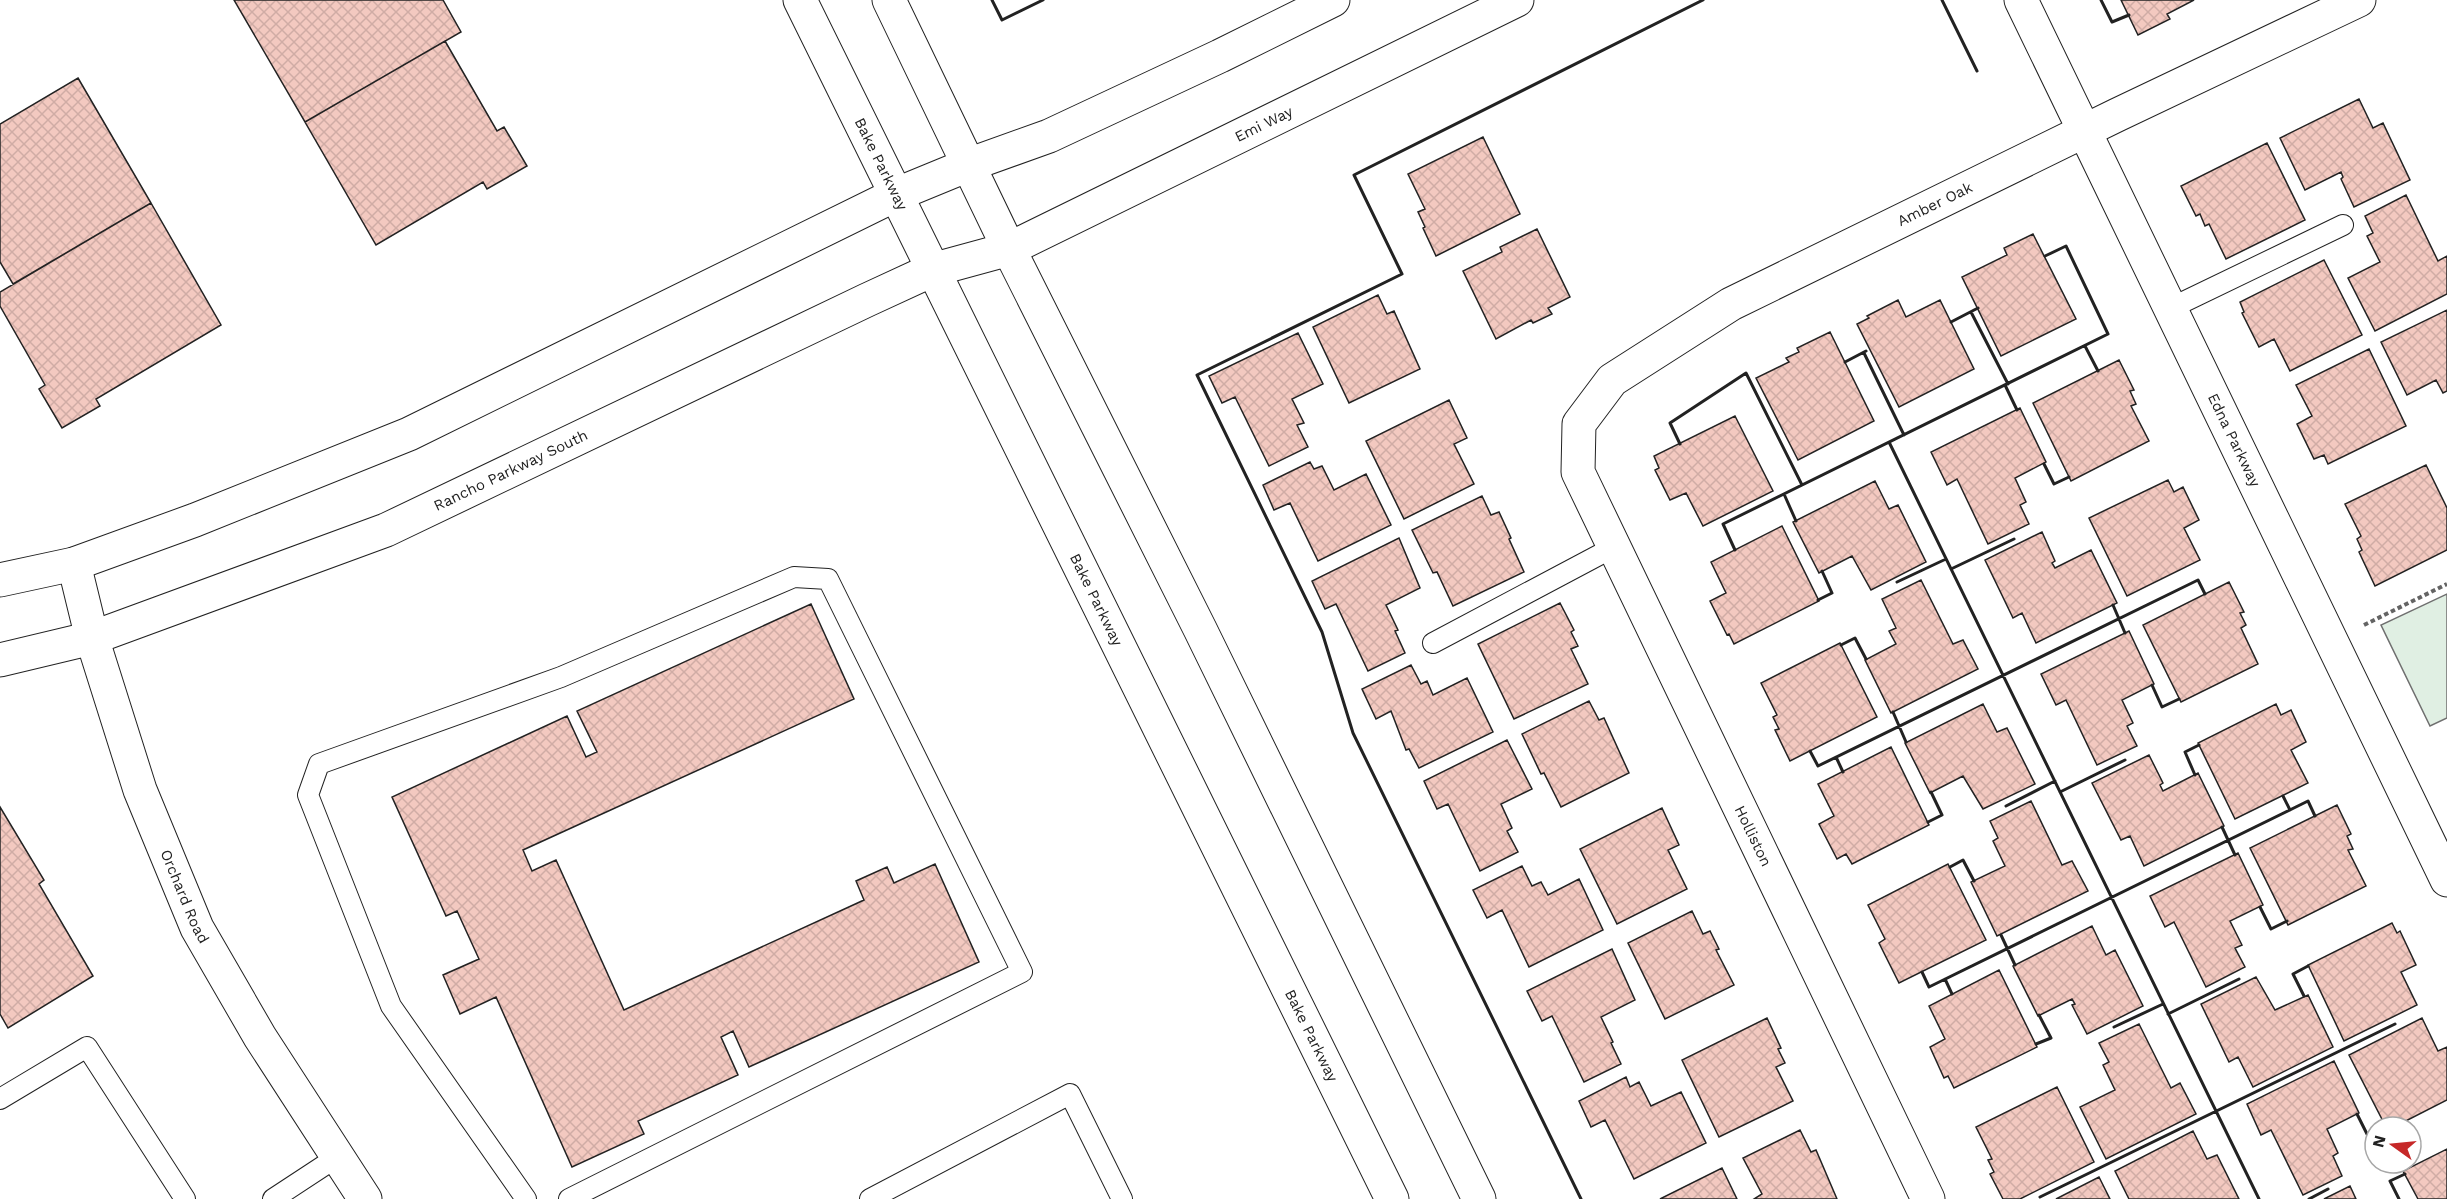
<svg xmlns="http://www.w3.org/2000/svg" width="2447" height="1199" font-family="'Work Sans',sans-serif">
<defs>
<pattern id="building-cross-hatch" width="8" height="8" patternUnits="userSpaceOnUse" patternTransform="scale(1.5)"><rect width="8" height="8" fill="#f3c9c0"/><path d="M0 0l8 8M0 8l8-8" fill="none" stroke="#d0aca5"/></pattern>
</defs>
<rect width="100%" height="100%" fill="#fff"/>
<path fill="#e0efe3" stroke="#6f6f6f" stroke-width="1.5" d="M 2447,594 L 2447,718 L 2430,726 L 2381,625 Z"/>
<path fill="url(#building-cross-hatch)" stroke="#222" stroke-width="1.5" d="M 234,0 L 443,0 L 461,32 L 305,122 Z
M 2121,0 L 2194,0 L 2167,14 L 2170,19 L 2138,35 Z
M 445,41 L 497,131 L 504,127 L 527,166 L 487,189 L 483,182 L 376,245 L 305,122 Z
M 78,78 L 151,203 L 13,284 L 0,262 L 0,124 Z
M 2359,99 L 2373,128 L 2383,123 L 2410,180 L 2354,207 L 2341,179 L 2343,177 L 2341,172 L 2305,190 L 2280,138 Z
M 1483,137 L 1520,214 L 1436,256 L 1423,228 L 1425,227 L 1418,212 L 1425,209 L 1408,174 Z
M 2267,143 L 2305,220 L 2226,259 L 2209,224 L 2205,226 L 2200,214 L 2196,216 L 2181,186 Z
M 2406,195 L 2438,261 L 2447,256 L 2447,294 L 2375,331 L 2348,278 L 2380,262 L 2367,236 L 2373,233 L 2365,216 Z
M 151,203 L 221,325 L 96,399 L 100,406 L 62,428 L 39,389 L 45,385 L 0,306 L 0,292 Z
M 1537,229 L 1570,297 L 1548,308 L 1552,314 L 1533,323 L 1531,320 L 1496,339 L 1463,271 L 1502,252 L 1500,247 Z
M 2033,234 L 2076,319 L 2001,356 L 1962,277 L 2007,255 L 2004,248 Z
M 2324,260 L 2362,335 L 2290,371 L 2274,339 L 2259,347 L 2242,313 L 2244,312 L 2240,302 Z
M 1378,295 L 1387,314 L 1394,311 L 1420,369 L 1349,403 L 1313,327 Z
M 1898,300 L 1906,317 L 1940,300 L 1974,369 L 1899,407 L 1857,324 L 1869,318 L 1867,316 Z
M 2447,310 L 2447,391 L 2443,393 L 2436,380 L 2407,395 L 2381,342 Z
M 1830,332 L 1874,421 L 1798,460 L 1756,378 L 1789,362 L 1786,358 L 1799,352 L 1797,348 Z
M 1298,333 L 1323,384 L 1292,399 L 1304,423 L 1297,425 L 1308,447 L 1269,466 L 1235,397 L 1222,403 L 1209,376 Z
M 2369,349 L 2406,426 L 2328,464 L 2324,455 L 2314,459 L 2297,424 L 2312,416 L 2296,385 Z
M 2119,360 L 2134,390 L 2130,391 L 2136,404 L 2131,406 L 2149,441 L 2071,481 L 2033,403 Z
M 1449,400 L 1467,438 L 1454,444 L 1474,484 L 1404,519 L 1366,441 Z
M 2020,408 L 2046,462 L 2015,478 L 2026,502 L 2020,505 L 2029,524 L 1988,544 L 1957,479 L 1947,485 L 1931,452 Z
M 1735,416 L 1773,491 L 1703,526 L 1686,493 L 1670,500 L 1655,470 L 1659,468 L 1654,456 Z
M 1310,462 L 1314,469 L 1322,466 L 1334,490 L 1366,474 L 1391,525 L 1318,561 L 1290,503 L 1274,510 L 1263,485 Z
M 2426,465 L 2447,508 L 2447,550 L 2375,586 L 2359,552 L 2362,550 L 2357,539 L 2361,536 L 2345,504 Z
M 2168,480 L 2174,492 L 2183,487 L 2199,520 L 2184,528 L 2200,560 L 2127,596 L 2089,518 Z
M 1875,481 L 1889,509 L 1898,505 L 1926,562 L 1871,590 L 1852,556 L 1819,573 L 1793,522 Z
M 1482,496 L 1491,515 L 1499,512 L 1511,538 L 1509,539 L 1524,572 L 1453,606 L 1437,572 L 1433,573 L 1412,530 Z
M 1782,526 L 1819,601 L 1734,644 L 1729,634 L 1727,635 L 1710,601 L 1726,593 L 1711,562 Z
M 2042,532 L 2055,561 L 2052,563 L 2055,568 L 2091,550 L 2117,603 L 2036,643 L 2022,613 L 2013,618 L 1985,560 Z
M 1399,538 L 1420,588 L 1386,605 L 1398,630 L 1395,631 L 1405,653 L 1368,671 L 1336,604 L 1325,609 L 1312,581 Z
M 1921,580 L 1953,644 L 1963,640 L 1978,669 L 1891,713 L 1865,660 L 1896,644 L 1889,631 L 1896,628 L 1882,599 Z
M 2229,582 L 2244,612 L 2240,613 L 2246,625 L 2241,628 L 2258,664 L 2181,702 L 2143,625 Z
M 1560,603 L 1574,630 L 1571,632 L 1578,646 L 1571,649 L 1588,684 L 1514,719 L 1478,644 Z
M 811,604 L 854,699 L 523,850 L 532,871 L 556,860 L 624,1010 L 864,900 L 856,881 L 887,867 L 894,883 L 935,864 L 979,962 L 749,1067 L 733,1031 L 721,1037 L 738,1075 L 638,1121 L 644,1134 L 572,1167 L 496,997 L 460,1014 L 443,975 L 479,959 L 457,911 L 446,916 L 392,797 L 567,716 L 586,757 L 597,752 L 577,711 Z
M 2129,631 L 2154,684 L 2122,700 L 2133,723 L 2127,726 L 2137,746 L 2097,765 L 2066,700 L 2056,705 L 2041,674 Z
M 1840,643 L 1877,717 L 1790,761 L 1775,730 L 1779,729 L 1773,717 L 1777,715 L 1761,683 Z
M 1411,665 L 1421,684 L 1427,681 L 1433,695 L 1467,678 L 1493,732 L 1419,768 L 1409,749 L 1406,750 L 1391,711 L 1376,719 L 1362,689 Z
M 1589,701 L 1599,720 L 1604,718 L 1629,773 L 1561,807 L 1544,773 L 1541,774 L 1522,734 Z
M 1983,704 L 1997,732 L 2007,728 L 2035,784 L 1983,809 L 1963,776 L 1930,793 L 1905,743 Z
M 2276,704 L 2281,715 L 2291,710 L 2306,742 L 2291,750 L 2308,783 L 2235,819 L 2198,743 Z
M 1507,740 L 1532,789 L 1501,804 L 1512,828 L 1507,831 L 1518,852 L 1480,871 L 1448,804 L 1437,809 L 1424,781 Z
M 1891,747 L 1929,825 L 1852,864 L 1846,854 L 1837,859 L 1819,824 L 1834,816 L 1818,784 Z
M 2149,755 L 2163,783 L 2160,785 L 2163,791 L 2198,773 L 2224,826 L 2144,866 L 2130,836 L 2121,840 L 2092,783 Z
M 2031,801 L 2062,865 L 2072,861 L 2088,891 L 1997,936 L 1971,882 L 2005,866 L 1993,841 L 1998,838 L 1990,821 Z
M 2337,805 L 2351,834 L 2347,836 L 2353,849 L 2348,850 L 2366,886 L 2288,925 L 2250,848 Z
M 0,807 L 44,880 L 39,884 L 93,976 L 8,1028 L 0,1014 Z
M 1662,808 L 1679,845 L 1668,850 L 1687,889 L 1617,924 L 1580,849 Z
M 2238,853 L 2263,905 L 2230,921 L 2242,945 L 2235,948 L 2245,967 L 2206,987 L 2174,922 L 2165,927 L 2150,896 Z
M 1948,864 L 1986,940 L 1899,983 L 1879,943 L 1885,939 L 1868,905 Z
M 1522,866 L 1532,886 L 1541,882 L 1548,895 L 1579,879 L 1603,930 L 1529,967 L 1502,910 L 1487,918 L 1473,890 Z
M 1692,911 L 1703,934 L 1710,931 L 1719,949 L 1716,950 L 1734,985 L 1665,1019 L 1628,943 Z
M 2392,923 L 2397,933 L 2400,931 L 2416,965 L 2401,972 L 2417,1005 L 2344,1041 L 2308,965 Z
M 2092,926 L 2106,955 L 2115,950 L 2143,1006 L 2087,1034 L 2072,1005 L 2075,1004 L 2072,999 L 2038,1016 L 2013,966 Z
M 1612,949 L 1635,1000 L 1601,1017 L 1613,1042 L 1611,1043 L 1621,1064 L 1584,1082 L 1552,1016 L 1542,1021 L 1527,991 Z
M 1999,970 L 2037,1047 L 1954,1088 L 1948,1076 L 1944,1078 L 1930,1047 L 1945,1039 L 1929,1006 Z
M 2256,977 L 2275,1010 L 2308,995 L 2333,1047 L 2253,1087 L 2238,1057 L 2229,1062 L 2201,1004 Z
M 1767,1018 L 1781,1048 L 1778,1049 L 1785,1063 L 1776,1067 L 1793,1101 L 1719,1137 L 1682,1060 Z
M 2422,1018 L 2438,1051 L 2447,1047 L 2447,1100 L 2394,1127 L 2386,1127 L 2349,1055 Z
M 2139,1024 L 2171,1088 L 2180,1083 L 2196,1114 L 2106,1159 L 2080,1107 L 2115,1090 L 2103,1065 L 2109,1062 L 2099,1043 Z
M 2334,1061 L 2359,1113 L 2327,1129 L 2338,1153 L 2333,1156 L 2342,1176 L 2303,1195 L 2271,1130 L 2261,1135 L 2247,1104 Z
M 1626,1077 L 1630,1087 L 1639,1082 L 1651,1106 L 1681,1092 L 1706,1143 L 1634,1179 L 1605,1120 L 1591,1127 L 1579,1101 Z
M 2057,1087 L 2094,1162 L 2020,1199 L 2003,1199 L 1990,1174 L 1994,1172 L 1988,1160 L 1992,1159 L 1976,1127 Z
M 1800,1130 L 1811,1152 L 1816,1150 L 1837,1199 L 1754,1199 L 1762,1194 L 1743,1158 Z
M 2193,1131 L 2207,1159 L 2217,1155 L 2239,1199 L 2129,1199 L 2115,1171 Z
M 2447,1149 L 2447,1199 L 2418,1199 L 2403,1171 Z
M 1722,1168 L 1737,1199 L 1660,1199 Z
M 2099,1177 L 2110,1199 L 2056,1199 Z
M 2350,1186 L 2356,1199 L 2324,1199 Z"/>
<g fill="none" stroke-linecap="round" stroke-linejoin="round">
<defs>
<path id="lane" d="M 2171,308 L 2343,225
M 1433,643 L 1614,547
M 0,1099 L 87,1047 L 185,1199
M 273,1199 L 337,1157
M 526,1199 L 391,1006 L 308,795 L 319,764 L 561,677 L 794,577 L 828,579 L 1022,972 L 569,1199
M 870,1199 L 1070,1094 L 1122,1199"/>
<g id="street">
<path id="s1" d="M 2021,0 L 2447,880"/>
<path id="s2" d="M 1928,1199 L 1578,472 L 1579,424 L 1612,380 L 1731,304 L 2117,115 L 2359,0"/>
</g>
<g id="secondary">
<path id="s3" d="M 800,0 L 1392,1199"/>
<path d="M 889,0 L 1009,249 L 1200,629 L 1479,1199"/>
<path id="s4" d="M 74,564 L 92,638 L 140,790 L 197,928 L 260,1037 L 365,1199"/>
<path d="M 0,580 L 74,564 L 195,520 L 409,434 L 895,195 L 968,165 L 1049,136 L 1220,56 L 1333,0"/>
<path id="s5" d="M 0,660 L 92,638 L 386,530 L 867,300 L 932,270 L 1009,249 L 1517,0"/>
</g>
</defs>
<use href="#lane" stroke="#222" stroke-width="22"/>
<use href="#street" stroke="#222" stroke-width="35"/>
<use href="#secondary" stroke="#222" stroke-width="35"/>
<path stroke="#646464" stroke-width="4" stroke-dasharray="4.5 3" stroke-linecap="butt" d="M 2364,625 L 2447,584"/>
<use href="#lane" stroke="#fff" stroke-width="20"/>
<use href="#street" stroke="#fff" stroke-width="33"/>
<use href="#secondary" stroke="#fff" stroke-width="33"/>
<path stroke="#222" stroke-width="3" d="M 992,0 L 1002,20 L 1043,0
M 1942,0 L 1977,71
M 2101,0 L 2112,22 L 2129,15
M 1971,312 L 2008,384
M 1951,322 L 1978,308
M 2085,346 L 2098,371
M 1864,353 L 1904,435
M 1845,362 L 1866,351
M 2005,385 L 2017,410
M 1889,442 L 2259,1199
M 1680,444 L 1670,423 L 1746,373 L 1802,485
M 2044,464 L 2054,484 L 2069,477
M 1784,494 L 1796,521
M 1735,550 L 1723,524 L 2108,334 L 2066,246 L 2045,256
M 1951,569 L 2014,539
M 1897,582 L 1946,559
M 1818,600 L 1832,593 L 1822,571
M 2113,605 L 2125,633
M 1841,645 L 1855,638 L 1866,659
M 2152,685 L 2162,707 L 2179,699
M 1893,712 L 1906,742
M 1810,751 L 1818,766 L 2198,580 L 2205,594
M 1836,757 L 1843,772
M 2195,775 L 2185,752 L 2199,745
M 2060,792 L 2125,760
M 2283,796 L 2290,810
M 2006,806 L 2055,781
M 1928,822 L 1942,815 L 1931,792
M 2222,827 L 2235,855
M 1950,867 L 1963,860 L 1974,881
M 2260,907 L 2271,929 L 2287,921
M 2001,935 L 2015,965
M 1922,972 L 1929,987 L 2308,801 L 2315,816
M 1945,979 L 1952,994
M 2304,996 L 2293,974 L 2308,966
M 2168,1014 L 2239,979
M 2114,1027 L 2163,1004
M 2036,1044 L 2051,1038 L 2039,1015
M 2357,1114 L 2368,1136 L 2375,1133
M 2040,1197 L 2395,1024
M 1581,1199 L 1353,733 L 1322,632 L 1197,375 L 1402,274 L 1354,175 L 1703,0
M 2309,1199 L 2328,1189
M 2399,1199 L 2390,1181 L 2405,1174"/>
</g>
<g text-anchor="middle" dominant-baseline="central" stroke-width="4.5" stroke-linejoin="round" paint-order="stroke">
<g font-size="15" fill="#222" stroke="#fff">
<text stroke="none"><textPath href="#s5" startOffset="1376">Emi Way</textPath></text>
<text stroke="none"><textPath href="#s3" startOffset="183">Bake Parkway</textPath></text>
<text stroke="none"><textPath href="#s2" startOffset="1278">Amber Oak</textPath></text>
<text stroke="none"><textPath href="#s1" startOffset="489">Edna Parkway</textPath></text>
<text stroke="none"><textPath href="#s5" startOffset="546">Rancho Parkway South</textPath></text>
<text stroke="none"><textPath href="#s3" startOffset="669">Bake Parkway</textPath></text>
<text transform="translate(1753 836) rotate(64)">Holliston</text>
<text stroke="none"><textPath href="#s4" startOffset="351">Orchard Road</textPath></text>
<text stroke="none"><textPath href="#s3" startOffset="1155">Bake Parkway</textPath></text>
</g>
</g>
<g transform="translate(2393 1145) rotate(285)"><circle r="28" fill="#ffffff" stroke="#a7a7a7" stroke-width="1.5"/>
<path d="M0-4.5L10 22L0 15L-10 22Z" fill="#c62828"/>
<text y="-9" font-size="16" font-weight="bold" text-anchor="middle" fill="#222222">N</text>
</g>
</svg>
